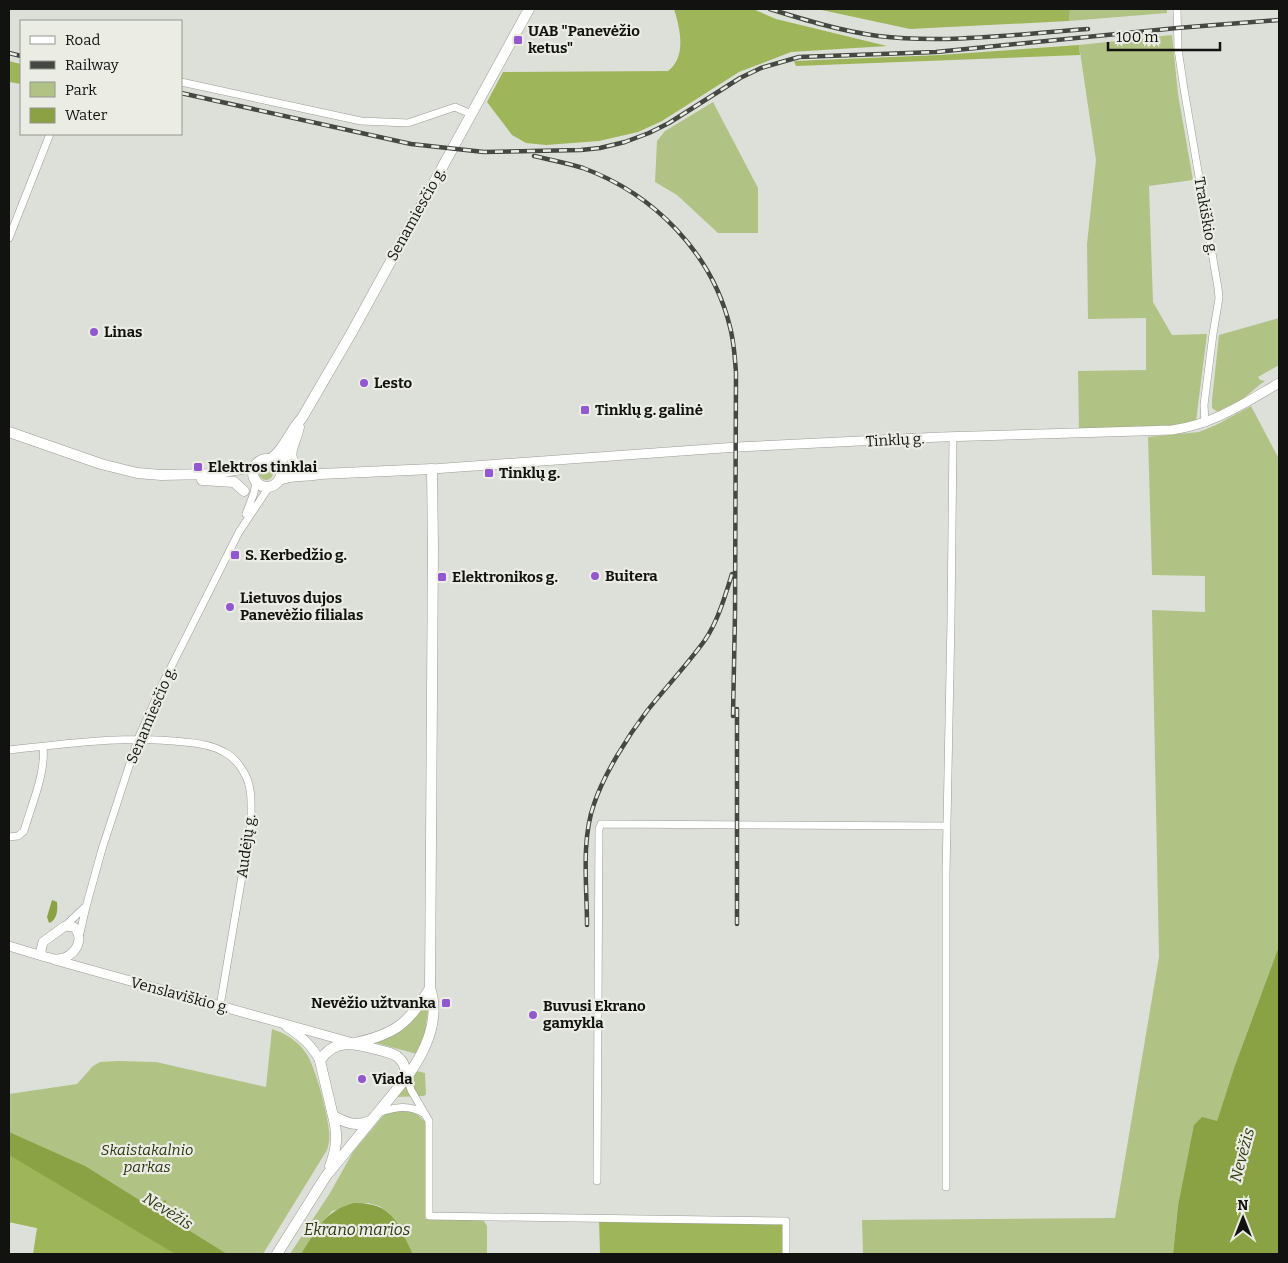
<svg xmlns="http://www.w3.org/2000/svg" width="1288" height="1263" font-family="Bitter,serif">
<rect width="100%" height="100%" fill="#dde0d8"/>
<path fill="#b1c285" d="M 1070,9 L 1167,9 L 1167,13 L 1069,21 Z
M 1172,35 L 1178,94 L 1193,180 L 1149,186 L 1153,302 L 1172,335 L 1207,334 L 1196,421 L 1176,425 L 1079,429 L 1078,371 L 1146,370 L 1146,318 L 1088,319 L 1087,244 L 1096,160 L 1079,45 Z
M 713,102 L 758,188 L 758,233 L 718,233 L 677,195 L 655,182 L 657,141 L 665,131 Z
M 1279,318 L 1279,365 L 1258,377 L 1260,380 L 1265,381 C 1252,389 1234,412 1216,411 L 1212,408 L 1212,400 L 1219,335 Z
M 1251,406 L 1279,459 L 1279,946 L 1234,1068 L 1217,1121 L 1178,1206 L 1173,1254 L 863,1254 L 862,1220 L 1115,1218 L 1159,957 L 1152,610 L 1205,612 L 1205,576 L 1152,575 L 1148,437 L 1199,432 L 1216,425 Z
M259 473a7 7 0 1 1 14 0a7 7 0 1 1-14 0Z
M 430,997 L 424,1039 L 417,1054 L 376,1043 C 404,1033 414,1021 430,997 Z
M 272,1029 C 285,1033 298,1041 306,1053 C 315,1065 328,1115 329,1131 C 330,1138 329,1144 327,1150 L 263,1254 L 133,1254 L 37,1228 L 9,1222 L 9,1094 L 77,1084 L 93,1066 L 100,1062 L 118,1061 L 156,1062 L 266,1087 Z
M 417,1071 L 425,1073 L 426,1094 L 424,1096 L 397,1097 Z
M 397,1111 C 410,1111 416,1111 425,1122 L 425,1219 L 483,1220 L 487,1226 L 487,1254 L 413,1254 L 389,1213 L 379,1206 L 368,1203 L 332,1211 L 324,1221 L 301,1254 L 290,1254 L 330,1193 L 353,1152 L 382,1117 L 387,1113 Z"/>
<path fill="#9eb559" d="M 674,9 L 753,9 L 776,19 L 887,46 L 791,52 L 739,72 L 662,121 L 638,132 L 599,141 L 546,145 L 526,143 L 512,135 L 487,102 L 503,72 L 668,71 C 687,57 680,28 674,9 Z
M 817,9 L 1070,9 L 1069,21 L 910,29 Z
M 1079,45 L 1080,55 L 796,66 L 794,61 L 940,55 Z
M 9,61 L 21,64 L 21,84 L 9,82 Z
M 9,1155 L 175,1254 L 33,1254 L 37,1228 L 9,1222 Z
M 599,1218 L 786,1221 L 786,1254 L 600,1254 Z"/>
<path fill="#8aa144" d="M 52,900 L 57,902 C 58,910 57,920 49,923 L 47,917 Z
M 1279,946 L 1279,1254 L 1173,1254 L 1178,1206 L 1194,1125 L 1202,1117 L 1217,1121 L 1234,1068 Z
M 9,1132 L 85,1166 L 152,1208 L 165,1200 L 166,1201 L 163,1209 L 164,1215 L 227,1254 L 175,1254 L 9,1155 Z
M 354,1203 C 394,1203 397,1223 413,1254 L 301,1254 C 317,1230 324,1211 354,1203 Z"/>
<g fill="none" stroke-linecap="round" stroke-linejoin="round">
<defs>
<path id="minor" d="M 1177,9 L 1178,49 L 1184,89 L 1218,288 L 1219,298 L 1213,334 L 1204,405 L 1205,423
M 181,82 L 361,121 L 408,123 L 455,107 L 471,114
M 9,238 L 50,134
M 246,514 L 254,493 L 256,481
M 9,750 C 66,744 126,735 184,742 C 198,743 212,745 224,752 C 232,756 239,764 243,771 C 253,786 251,805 251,823 L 220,1006
M 9,837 L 18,836 L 24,831 C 31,806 46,773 43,747
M 65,926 L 85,907
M 79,937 L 86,907 L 102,849 L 138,739 L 163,683 L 239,532 L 269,487
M 407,1077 L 411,1090 L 429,1121 L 429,1216 L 786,1221 L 786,1254
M 378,1113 C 395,1107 409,1104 425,1114
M 597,1181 L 599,829 L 601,824 L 947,826
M 946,1187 L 946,874 L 951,620 L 953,437"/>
<path id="secondary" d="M 432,469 L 737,447 L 941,437 L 1172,430 C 1214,424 1243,404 1279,383
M 65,926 L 74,927 C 86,940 74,958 58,959 C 53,960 48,957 42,956 L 41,950 L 43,942 Z
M 9,946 L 42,956
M 55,960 L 353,1043
M 287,1027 C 303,1038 311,1044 320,1061"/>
<path id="primary" d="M 299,427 C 295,447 282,457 303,470
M 9,432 L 101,464 L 137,473 L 161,475 L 210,474 L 254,467
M253 473a14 14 0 1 1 28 0a14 14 0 1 1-28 0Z
M 268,460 C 283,453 290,430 302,418 L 352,332 L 529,9
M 279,467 L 291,441
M 202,480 L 234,482 L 244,491
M 279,480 C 292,474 306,477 320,474 L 432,469 L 433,548 L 430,988 C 441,1020 425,1052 407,1077
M 355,1043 C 396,1034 409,1023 430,988
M 330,1166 C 337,1148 338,1135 333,1116
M 277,1254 L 326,1176 L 407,1077 C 406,1071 405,1064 400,1059 C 395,1053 386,1052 379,1050 C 357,1044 334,1037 320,1061 L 333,1116 C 347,1123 355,1127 370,1121"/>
</defs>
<use href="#minor" stroke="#999c94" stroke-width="8"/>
<use href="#secondary" stroke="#999c94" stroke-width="10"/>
<use href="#primary" stroke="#999c94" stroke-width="11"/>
<use href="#minor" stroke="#fff" stroke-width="7"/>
<use href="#secondary" stroke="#fff" stroke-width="9"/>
<use href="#primary" stroke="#fff" stroke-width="10"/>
<defs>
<path id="rail" d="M 770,9 C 805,20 841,31 878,36 C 945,44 1021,34 1088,29
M 9,53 L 21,56
M 181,93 L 411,144 L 484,152 L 581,150 L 600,148 L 625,142 L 649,133 L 669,123 L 740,78 L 761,68 L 799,57 L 936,52 L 1177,28 L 1279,20
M 534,156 C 551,160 567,163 583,168 C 654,194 712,253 730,327 C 734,342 735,358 736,373 L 735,614 L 733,716
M 737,709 L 737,924
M 587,925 C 587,887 581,840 594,804 C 604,774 628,736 647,711 C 666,687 687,665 705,640 C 718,621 725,596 732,574"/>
</defs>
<use href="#rail" stroke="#454743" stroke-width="4.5"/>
<use href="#rail" stroke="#ebede5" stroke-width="2.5" stroke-dasharray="8" stroke-linecap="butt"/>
</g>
<g fill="#9258cf" stroke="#ebede5" stroke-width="2">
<rect x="513" y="35" width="10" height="10" rx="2.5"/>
<circle cx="94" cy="332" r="5"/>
<circle cx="364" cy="383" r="5"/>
<rect x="580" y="405" width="10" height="10" rx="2.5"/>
<rect x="193" y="462" width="10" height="10" rx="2.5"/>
<rect x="484" y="468" width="10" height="10" rx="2.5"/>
<rect x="230" y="550" width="10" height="10" rx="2.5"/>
<circle cx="595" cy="576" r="5"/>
<rect x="437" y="572" width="10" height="10" rx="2.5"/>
<circle cx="230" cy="607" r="5"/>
<rect x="441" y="998" width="10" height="10" rx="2.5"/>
<circle cx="533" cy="1015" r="5"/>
<circle cx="362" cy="1079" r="5"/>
</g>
<g text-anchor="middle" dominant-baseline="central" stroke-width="4.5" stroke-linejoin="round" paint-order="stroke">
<g font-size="15" font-weight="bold" fill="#121310" stroke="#ebede5" text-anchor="start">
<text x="528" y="31">UAB "Panevėžio<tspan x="528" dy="17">ketus"</tspan></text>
<text x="104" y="332">Linas</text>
<text x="374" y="383">Lesto</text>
<text x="595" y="410">Tinklų g. galinė</text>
<text x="208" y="467">Elektros tinklai</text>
<text x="499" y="473">Tinklų g.</text>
<text x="245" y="555">S. Kerbedžio g.</text>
<text x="605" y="576">Buitera</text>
<text x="452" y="577">Elektronikos g.</text>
<text x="240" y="598">Lietuvos dujos<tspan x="240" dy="17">Panevėžio filialas</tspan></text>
<text x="436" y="1003" text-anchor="end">Nevėžio užtvanka</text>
<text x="543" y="1006">Buvusi Ekrano<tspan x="543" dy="17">gamykla</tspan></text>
<text x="372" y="1079">Viada</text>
</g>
<g font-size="15" fill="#121310" stroke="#ebede5">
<text transform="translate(416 214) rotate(-61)">Senamiesčio g.</text>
<text transform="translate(1206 216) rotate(80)">Trakiškio g.</text>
<text transform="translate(895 440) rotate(-3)">Tinklų g.</text>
<text transform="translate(151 715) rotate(-67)">Senamiesčio g.</text>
<text transform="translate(246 846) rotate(-82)">Audėjų g.</text>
<text transform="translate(180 995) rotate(15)">Venslaviškio g.</text>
</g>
<g font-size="15" font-style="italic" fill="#2c350e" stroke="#ebede5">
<text x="147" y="1150">Skaistakalnio<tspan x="147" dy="17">parkas</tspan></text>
</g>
<g font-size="16" font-style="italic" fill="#303a13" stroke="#ebede5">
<text transform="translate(1242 1155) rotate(-75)">Nevėžis</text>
<text transform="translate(168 1211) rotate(32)">Nevėžis</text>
<text x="357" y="1229">Ekrano marios</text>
</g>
</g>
<rect width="1288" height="1263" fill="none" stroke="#121310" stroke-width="20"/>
<rect x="20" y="20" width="162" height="115" fill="#ebede5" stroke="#949690"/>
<rect x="30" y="36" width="25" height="8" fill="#ffffff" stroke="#949690"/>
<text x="65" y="45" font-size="15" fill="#121310">Road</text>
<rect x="30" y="61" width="25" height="8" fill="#454743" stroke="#949690"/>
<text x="65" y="70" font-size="15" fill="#121310">Railway</text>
<rect x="30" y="82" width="25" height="15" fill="#b1c285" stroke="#949690"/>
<text x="65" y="95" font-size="15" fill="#121310">Park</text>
<rect x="30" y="108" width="25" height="15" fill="#8aa144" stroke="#949690"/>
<text x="65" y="120" font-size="15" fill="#121310">Water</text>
<g transform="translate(1243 1218)" stroke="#ebede5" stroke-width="4" paint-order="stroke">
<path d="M0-4L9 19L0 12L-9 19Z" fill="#121310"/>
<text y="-8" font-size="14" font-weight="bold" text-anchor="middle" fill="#121310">N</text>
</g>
<path d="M1108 42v8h112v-8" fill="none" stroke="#121310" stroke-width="2.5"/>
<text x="1116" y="42" font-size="15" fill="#121310" stroke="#ebede5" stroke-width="4" paint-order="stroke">100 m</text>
</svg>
